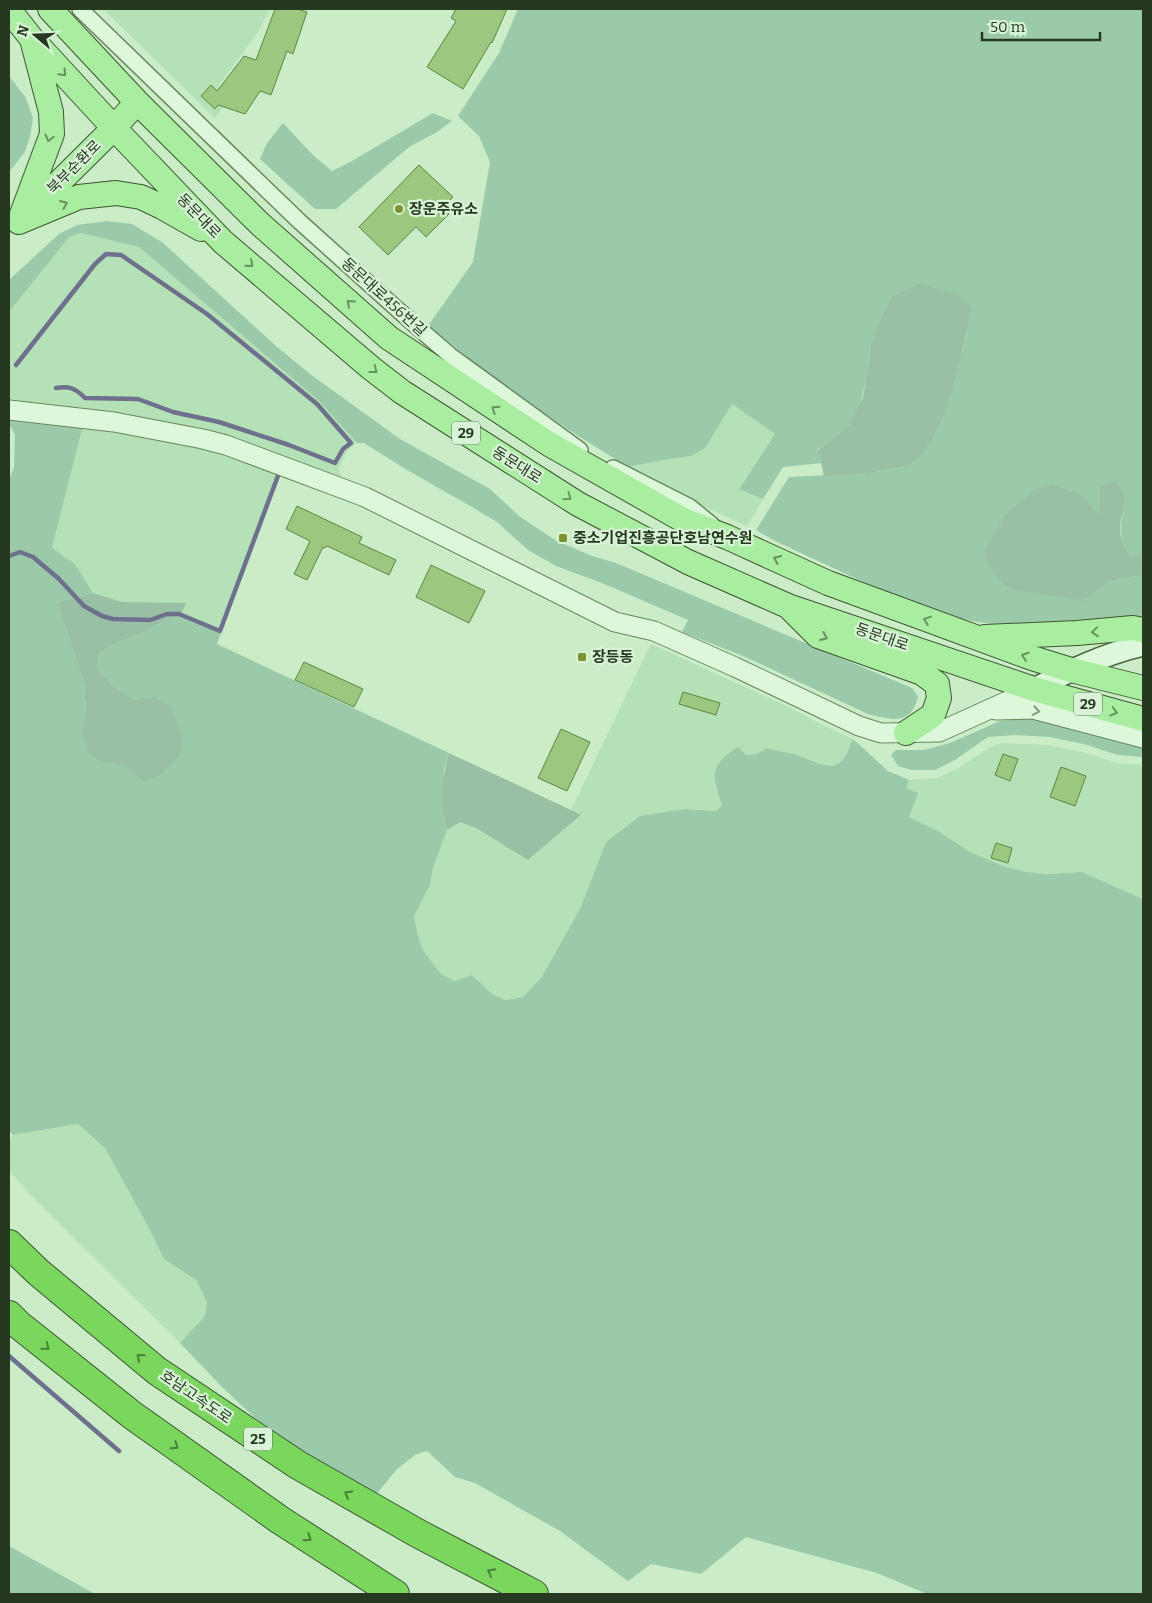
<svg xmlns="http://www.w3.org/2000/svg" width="1152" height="1603" font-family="Bitter,'Noto Sans KR',serif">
<rect width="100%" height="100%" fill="#caecc6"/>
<path fill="#b4e1b6" d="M 103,9 L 270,9 L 258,32 L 217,88 L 228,99 L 215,118 Z
M 81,233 L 139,247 L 319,401 L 357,443 L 348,450 L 339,468 L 342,480 L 9,403 L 9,312 L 68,237 Z
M 732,403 L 775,434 L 739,488 L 763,499 L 747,526 L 690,500 L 628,467 L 663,460 L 691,456 L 705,448 Z
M 83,426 L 111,427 L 220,452 L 278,471 L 219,628 L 182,613 L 185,603 L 122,602 L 93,593 L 75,564 L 52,549 Z
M 651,644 L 791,708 L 815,721 L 853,739 L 843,759 L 836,765 L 822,764 L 793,754 L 783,753 L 767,748 L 756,754 L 746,755 L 715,785 L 722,804 L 717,811 L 684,809 L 640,816 L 606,842 L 580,909 L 541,978 L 523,997 L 506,1000 L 492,994 L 472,975 L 454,981 L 439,972 L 423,950 L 418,936 L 414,916 L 430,885 L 433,868 L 447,830 L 460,822 L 476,828 L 528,860 L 581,816 L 571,810 Z
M 1000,743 L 1048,745 L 1082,752 L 1117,763 L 1143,765 L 1143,899 L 1082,872 L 1048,874 L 1026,872 L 1003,866 L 970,852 L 938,831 L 909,817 L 906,788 L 909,780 L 937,778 L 959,768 L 991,747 Z
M 78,1124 L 105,1148 L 151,1232 L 164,1259 L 196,1280 L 207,1302 L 205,1316 L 180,1343 L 30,1194 L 9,1171 L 9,1141 L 13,1135 Z"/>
<path fill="#9bcaaa" d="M 518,9 L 1143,9 L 1143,553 L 1131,556 C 1118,540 1119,525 1125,506 L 1100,515 L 1084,601 L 1110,581 L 1143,575 L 1143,618 L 1012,626 L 978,622 L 947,616 L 902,600 L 775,541 L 756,530 L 789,477 L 869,473 L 911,465 L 934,436 L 954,384 L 967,334 L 871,347 C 866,374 865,403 849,426 C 842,436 829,443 818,449 L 821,463 L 783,467 L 763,499 L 739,489 L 775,434 L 732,404 L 705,448 L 691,456 L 663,460 L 628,467 L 575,434 L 506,387 L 428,326 L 473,262 L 490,162 L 479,136 L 458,116 L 499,53 Z
M 9,76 L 26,98 L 33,118 L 30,136 L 25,152 L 9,172 Z
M 433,113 L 452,121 L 437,132 L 409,147 L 336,209 L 315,209 L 260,159 L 267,143 L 283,123 L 313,155 L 332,171 L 352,161 Z
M 107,221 L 132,224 L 163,243 L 276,346 L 310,374 L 400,439 L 490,489 L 519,516 L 555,540 L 592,556 L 616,563 L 912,688 L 918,696 C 912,726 890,720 868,714 L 743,656 L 682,632 L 688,620 L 602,583 L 556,566 L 528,550 L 497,522 L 472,507 L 407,470 L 364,443 L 357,443 L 319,401 L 139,247 L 81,233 L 69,237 L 9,312 L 9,280 L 59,234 L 77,225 Z
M 9,419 L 32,419 L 83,426 L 52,548 L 75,564 L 93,593 L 57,602 L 84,684 L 86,710 L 82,731 L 101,763 L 113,762 L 127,765 L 155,697 L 133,699 L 113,686 L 97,668 L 99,653 L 117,643 L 146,632 L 168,618 L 180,617 L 221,633 L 217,644 L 449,753 L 444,770 L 444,818 L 447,830 L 433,868 L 430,885 L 414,916 L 418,936 L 423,950 L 439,972 L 454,981 L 472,975 L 492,994 L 506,1000 L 523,997 L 541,978 L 580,909 L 606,842 L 640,816 L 684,809 L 717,811 L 722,804 C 711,775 710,765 738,747 L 746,755 L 756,754 L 767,748 C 777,751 785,752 794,754 C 805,757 824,768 835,765 C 845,762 849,747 853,739 L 888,771 L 909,780 L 906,788 L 918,793 L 909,817 L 938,831 L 970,852 L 1003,866 L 1026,872 L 1048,874 L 1082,872 L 1143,899 L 1143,1594 L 927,1594 L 877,1573 L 746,1537 L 701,1574 L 651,1564 L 628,1581 L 560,1531 L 475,1483 L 455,1477 L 427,1451 L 415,1455 L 396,1470 L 375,1496 L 342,1474 L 266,1428 L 224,1389 L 180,1343 L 205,1316 L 207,1302 L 196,1280 L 164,1259 L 151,1232 L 105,1148 L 78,1124 L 13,1135 L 9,1131 L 9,479 L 14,468 L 15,435 L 9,424 Z
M 1032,718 L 1054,721 L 1143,746 L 1143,757 L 1118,755 L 1084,744 L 1049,737 L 1015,735 L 988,737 L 955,760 L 935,770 L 911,770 L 898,766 L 891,755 L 896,750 L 924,750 L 950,743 L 1000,721 Z
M 9,1546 L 95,1594 L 9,1594 Z"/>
<path fill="#99bfa5" d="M 919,284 L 957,294 L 971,307 C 964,350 954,394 935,434 C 930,445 919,455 911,465 L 869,473 L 824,476 L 818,450 L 839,435 L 849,426 L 863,397 L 871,347 L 878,325 L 892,297 Z
M 1117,481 C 1121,489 1126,498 1124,507 C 1124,511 1122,515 1121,519 C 1118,533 1122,545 1131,556 L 1143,553 L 1143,575 L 1110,581 L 1084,601 L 1011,589 L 996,577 L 983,554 L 1006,514 L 1035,489 L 1052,485 L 1080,494 L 1100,515 L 1100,486 Z
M 93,593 L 122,602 L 186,603 L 180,617 L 168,618 L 146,632 L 117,643 L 99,653 L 97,668 L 113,686 L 133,699 L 155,697 L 172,708 L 182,738 L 180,756 L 159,776 L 143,781 C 128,767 123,761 101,763 L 89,752 L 82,731 L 86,710 L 84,684 L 57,602 Z
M 449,753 L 571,810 L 581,815 L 528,860 L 476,828 L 460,822 L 447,830 C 440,806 442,777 449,753 Z"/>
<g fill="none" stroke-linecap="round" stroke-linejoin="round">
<path stroke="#6f708e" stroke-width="4.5" d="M 16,365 L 95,264 L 106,254 L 121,255 L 207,314 L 317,404 L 351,443 L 343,449 L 335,463 L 289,445 L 219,422 L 173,412 L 138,399 L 85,398 C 75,388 70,386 56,388
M 9,556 L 20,552 L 33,557 L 59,579 L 84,606 L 102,616 L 113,619 L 150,620 L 167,614 L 179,614 L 220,631 L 279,473
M 9,1356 L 119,1451"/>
</g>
<path fill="#9bc87e" stroke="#5e8444" d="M 275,9 L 297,9 L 307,12 L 293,54 L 287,51 L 271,95 L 260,91 L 245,114 L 218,105 L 215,109 L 201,96 L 211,85 L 217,91 L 244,56 L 256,60 Z
M 456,9 L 507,9 L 492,43 L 491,42 L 463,89 L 427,67 L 456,21 L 451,18 Z
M 419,165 L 453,197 L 442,208 L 449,214 L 426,237 L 416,227 L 388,255 L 359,227 Z
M 297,506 L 362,537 L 359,543 L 396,560 L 389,575 L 327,546 L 325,548 L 323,547 L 307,580 L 294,574 L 310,541 L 286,529 Z
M 431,565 L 485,591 L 469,623 L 416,597 Z
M 304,662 L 363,689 L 354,707 L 295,680 Z
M 683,692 L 720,703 L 716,715 L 679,704 Z
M 561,729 L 590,742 L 567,791 L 538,778 Z
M 1003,754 L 1018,759 L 1010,781 L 995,775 Z
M 1061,767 L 1086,776 L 1075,806 L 1050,797 Z
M 996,843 L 1012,848 L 1008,863 L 991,858 Z"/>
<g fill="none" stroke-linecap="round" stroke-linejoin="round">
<defs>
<path id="minor" d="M 80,9 L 299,221 L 416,326 L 451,356 L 580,450
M 613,468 L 690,507 L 712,525"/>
<path id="tertiary" d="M 9,410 L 114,422 L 203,439 L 226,445 L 365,497 L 615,622 L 654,631 L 735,667 L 859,726 L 881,733 L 939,732 L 1034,689
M 996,710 L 1033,709 L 1143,738"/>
<path id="secondary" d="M 1034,689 C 1069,671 1104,654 1143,645"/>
<path id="primary" d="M 50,9 L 137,102 L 260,224 L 389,338 L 549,444 L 683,520 L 727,537 L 828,583 L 1032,658 L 1071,670 L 1143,688
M 9,10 L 32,39 L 114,128 L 223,242 L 371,368 L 402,392 L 578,504 L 688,562 L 788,606 L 1034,689 L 1143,719
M 25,216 L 114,128 L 137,102
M 19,222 L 79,197 L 116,193 L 141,197 L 162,207 L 201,229
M 19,222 L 52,134 L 51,112 L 33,43
M 791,609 L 818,636 L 922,673 L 937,684 L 939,698 L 933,715 L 906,733
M 985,637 L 1077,633 L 1133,628 L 1143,630"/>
<path id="motorway" d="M 9,1244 L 38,1272 L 157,1371 L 298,1465 L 419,1534 L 534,1594
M 9,1315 L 19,1325 L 132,1415 L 280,1520 L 395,1594"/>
</defs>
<use href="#minor" stroke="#68875d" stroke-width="18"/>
<use href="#tertiary" stroke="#68875d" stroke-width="21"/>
<use href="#secondary" stroke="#4c6840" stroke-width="24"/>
<use href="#primary" stroke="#3d5531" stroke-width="26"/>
<use href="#motorway" stroke="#3d5531" stroke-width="30"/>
<use href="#minor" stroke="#dcf7d9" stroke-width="15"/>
<use href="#tertiary" stroke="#dcf7d9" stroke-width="19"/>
<use href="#secondary" stroke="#dcf7d9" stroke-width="21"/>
<use href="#primary" stroke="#a9eda1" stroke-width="24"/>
<use href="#motorway" stroke="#7ad65c" stroke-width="28"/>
</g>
<defs><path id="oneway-chevron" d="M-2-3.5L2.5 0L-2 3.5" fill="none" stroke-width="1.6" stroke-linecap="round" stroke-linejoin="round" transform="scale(1.25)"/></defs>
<g stroke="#689260">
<use href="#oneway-chevron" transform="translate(63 73) rotate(47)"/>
<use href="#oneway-chevron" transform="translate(49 138) rotate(105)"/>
<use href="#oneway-chevron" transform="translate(64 204) rotate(-24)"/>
<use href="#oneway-chevron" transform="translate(250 264) rotate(41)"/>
<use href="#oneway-chevron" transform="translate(350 303) rotate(-138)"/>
<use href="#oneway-chevron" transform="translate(374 370) rotate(38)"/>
<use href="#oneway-chevron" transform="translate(495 409) rotate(-146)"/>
<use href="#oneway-chevron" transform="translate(568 497) rotate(35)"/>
<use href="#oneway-chevron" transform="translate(777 559) rotate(-156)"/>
<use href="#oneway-chevron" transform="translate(927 620) rotate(-159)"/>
<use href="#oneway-chevron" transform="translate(1095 632) rotate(174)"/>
<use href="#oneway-chevron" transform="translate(824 637) rotate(23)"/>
<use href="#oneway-chevron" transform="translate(1025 656) rotate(-161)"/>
<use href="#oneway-chevron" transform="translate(1114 712) rotate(16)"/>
</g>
<use stroke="#82987c" href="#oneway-chevron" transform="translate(1036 711) rotate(11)"/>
<g stroke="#4c7f3b">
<use href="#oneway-chevron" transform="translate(46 1347) rotate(39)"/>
<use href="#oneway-chevron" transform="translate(140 1357) rotate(-140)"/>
<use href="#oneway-chevron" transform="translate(175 1446) rotate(35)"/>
<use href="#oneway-chevron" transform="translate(348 1494) rotate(-150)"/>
<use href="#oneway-chevron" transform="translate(308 1538) rotate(33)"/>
<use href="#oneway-chevron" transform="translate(491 1572) rotate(-152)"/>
</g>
<g fill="#7f9230" stroke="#d8f4d6" stroke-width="2">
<circle cx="399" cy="209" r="5"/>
<rect x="558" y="533" width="10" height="10" rx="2.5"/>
<rect x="577" y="652" width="10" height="10" rx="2.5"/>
</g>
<g text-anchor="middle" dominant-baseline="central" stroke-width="4.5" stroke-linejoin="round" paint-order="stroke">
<g fill="#d8f4d6" stroke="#5c7057" stroke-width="1">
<rect x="452" y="421.5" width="28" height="23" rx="4"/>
<rect x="1074" y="692.5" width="28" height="23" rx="4"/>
<rect x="244" y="1427.5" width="28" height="23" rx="4"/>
</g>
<g font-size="14" font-weight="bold" fill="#273820">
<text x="466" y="433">29</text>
<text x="1088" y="704">29</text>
<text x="258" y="1439">25</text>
</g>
<g font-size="15" fill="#273820" stroke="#d8f4d6">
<text transform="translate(74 167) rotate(-45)">북부순환로</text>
<text transform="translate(199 216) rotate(46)">동문대로</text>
<text transform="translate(384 297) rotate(42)">동문대로456번길</text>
<text transform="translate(517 465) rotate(32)">동문대로</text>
<text transform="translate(882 637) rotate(19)">동문대로</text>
<text transform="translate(196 1397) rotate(34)">호남고속도로</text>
</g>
<g font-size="15" font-weight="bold" fill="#273820" stroke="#d8f4d6" text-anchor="start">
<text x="409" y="209">장운주유소</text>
<text x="573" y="538">중소기업진흥공단호남연수원</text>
<text x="592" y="657">장등동</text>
</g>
</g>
<rect width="1152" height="1603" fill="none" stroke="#273820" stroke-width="20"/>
<g transform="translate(35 35) rotate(289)" stroke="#d8f4d6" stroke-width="4" paint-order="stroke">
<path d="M0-4L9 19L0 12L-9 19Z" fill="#273820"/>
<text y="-8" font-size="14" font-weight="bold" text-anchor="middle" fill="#273820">N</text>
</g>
<path d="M982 32v8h118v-8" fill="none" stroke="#273820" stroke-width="2.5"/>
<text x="990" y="32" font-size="15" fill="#273820" stroke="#d8f4d6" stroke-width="4" paint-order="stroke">50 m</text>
</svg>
